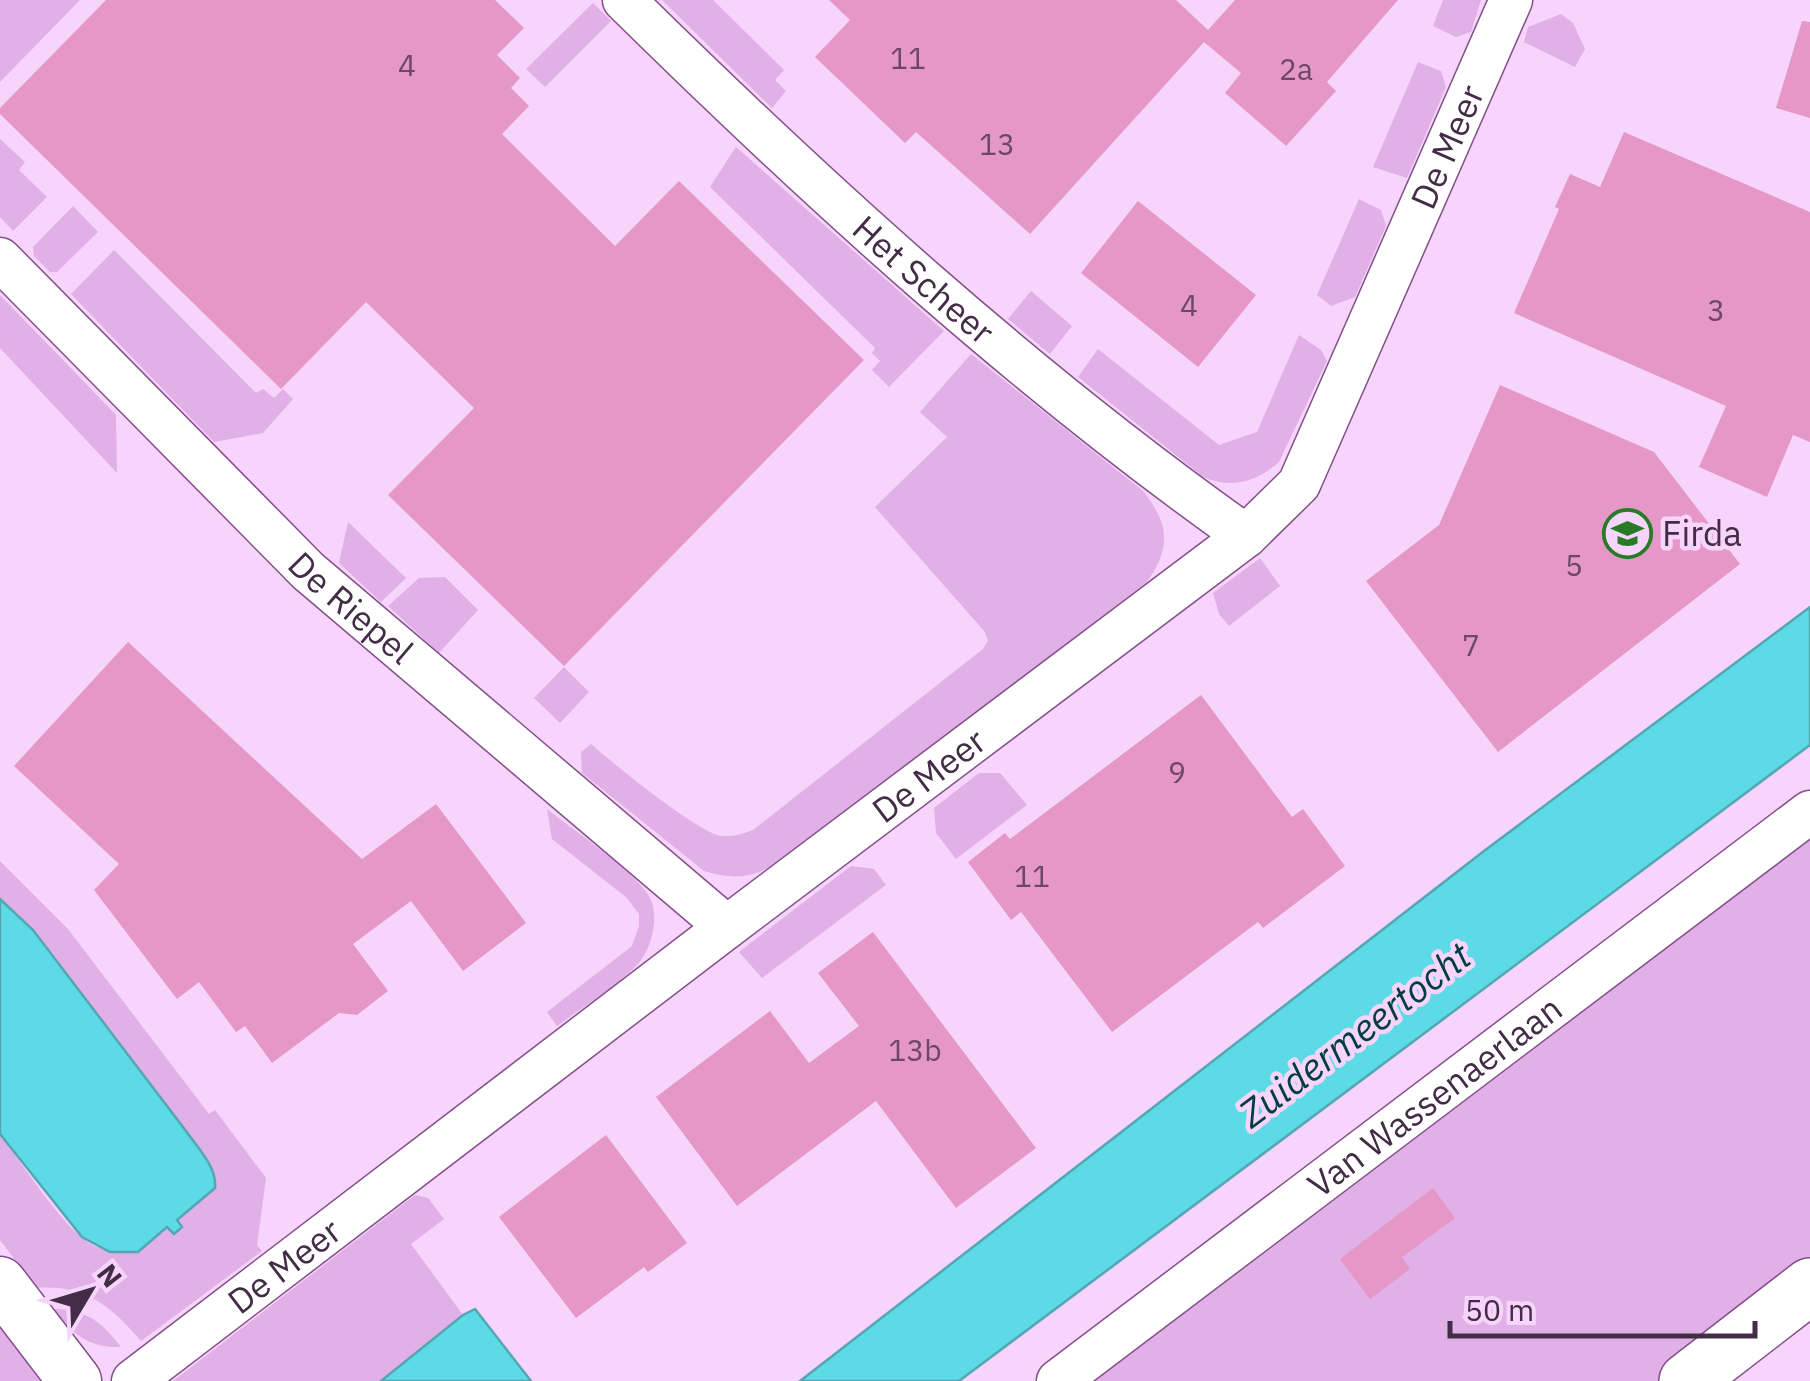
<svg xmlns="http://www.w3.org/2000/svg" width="1810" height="1381" font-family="'IBM Plex Sans',sans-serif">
<rect width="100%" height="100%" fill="#f7d4fb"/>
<path fill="#e0b0e6" d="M 0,0 L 80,0 L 0,82 Z
M 662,0 L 713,0 L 784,70 L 775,80 L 786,91 L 772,108 Z
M 1443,0 L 1481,0 L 1471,32 L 1456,37 L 1433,26 Z
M 593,3 L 611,21 L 545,87 L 526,69 Z
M 1561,14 L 1573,23 L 1585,49 L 1575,67 L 1524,42 L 1528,27 Z
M 1418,62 L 1441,71 L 1446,87 L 1407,178 L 1373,167 Z
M 0,139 L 25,162 L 19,170 L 47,197 L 13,231 L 0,217 Z
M 736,147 L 944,331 L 889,387 L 872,370 L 880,361 L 872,353 L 875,348 L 710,187 Z
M 1359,199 L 1381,210 L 1386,226 L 1355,297 L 1331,306 L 1317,295 Z
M 73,206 L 98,232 L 57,272 L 50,272 L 34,256 L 33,247 Z
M 114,250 L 256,393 L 263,389 L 274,398 L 283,389 L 293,399 L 263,433 L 214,442 L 71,294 Z
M 1031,291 L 1072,326 L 1050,354 L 1008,319 Z
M 0,295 L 116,415 L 117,473 L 0,348 Z
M 1299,335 L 1321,350 L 1327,361 L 1279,462 C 1257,482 1229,490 1202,476 L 1078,377 L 1098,349 L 1219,445 L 1257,432 Z
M 971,354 L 1143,491 C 1169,524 1172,546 1147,582 L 772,866 C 748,879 730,879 704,871 L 582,773 L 581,752 L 591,744 C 611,762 699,833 721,836 C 733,837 742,834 753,830 L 983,649 L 988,641 L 985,632 L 875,507 L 947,437 L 920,412 Z
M 348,522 L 406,578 L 381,602 L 339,563 Z
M 1260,558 L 1280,586 L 1229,626 L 1219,614 L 1213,593 Z
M 445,577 L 478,610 L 439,653 L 388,606 L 419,578 Z
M 564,667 L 589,692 L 560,723 L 534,698 Z
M 979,773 L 1000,773 L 1027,805 L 956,859 L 936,833 L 934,808 Z
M 547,809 C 570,828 641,875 651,900 C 659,920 651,950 637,965 C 614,988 583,1007 557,1026 L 547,1012 L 632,946 L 639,926 L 639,914 L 627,898 L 552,839 Z
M 1810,840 L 1810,1273 L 1671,1381 L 1090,1381 Z
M 0,861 L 68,929 L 209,1114 L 215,1110 L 266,1178 L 257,1245 L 262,1251 L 141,1341 C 111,1306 85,1284 36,1288 L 0,1240 L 0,1134 C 21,1162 64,1229 91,1244 C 106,1252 121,1254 138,1252 L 168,1227 L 174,1233 L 182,1227 L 177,1220 L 215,1188 L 186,1131 L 33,930 L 0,899 Z
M 851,866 L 874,869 L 886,885 L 762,978 L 739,952 Z
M 415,1195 L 428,1198 L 444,1219 L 411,1244 L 463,1315 L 381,1381 L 173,1381 Z
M 53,1309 C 85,1308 103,1323 121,1347 C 88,1348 73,1334 53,1309 Z
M 0,1321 L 46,1381 L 0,1381 Z"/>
<path fill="#5cdae5" stroke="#54a6b5" stroke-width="2.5" d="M 1810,607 L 1810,745 L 959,1381 L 800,1381 L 1484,851 Z
M 0,899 L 33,930 L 186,1131 C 198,1148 217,1167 215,1188 L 177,1220 L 182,1227 L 174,1234 L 167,1227 L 138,1252 L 110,1252 L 82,1237 L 0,1134 Z
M 475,1309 L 531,1381 L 381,1381 L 463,1315 Z"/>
<path fill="#e597c7" d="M 106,0 L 495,0 L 524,28 L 497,55 L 520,78 L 511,88 L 529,106 L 502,134 L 615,246 L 679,181 L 864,360 L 564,666 L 388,495 L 474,408 L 366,302 L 281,389 L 0,114 L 0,108 Z
M 829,0 L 1176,0 L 1208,30 L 1235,0 L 1398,0 L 1327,82 L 1336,91 L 1286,146 L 1225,93 L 1241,73 L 1204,42 L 1030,234 L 916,132 L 905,143 L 815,57 L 850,20 Z
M 1802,21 L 1810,22 L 1810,118 L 1776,108 Z
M 1624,132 L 1810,212 L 1810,442 L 1793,435 L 1767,497 L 1699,467 L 1726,406 L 1514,313 L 1559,209 L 1555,207 L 1570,174 L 1600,187 Z
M 1138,201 L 1256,295 L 1198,367 L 1081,273 Z
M 1500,385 L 1654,452 L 1740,564 L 1498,752 L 1366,581 L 1439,525 Z
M 128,642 L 362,859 L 436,804 L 526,923 L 463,971 L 411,901 L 353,944 L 388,991 L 357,1015 L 339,1013 L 272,1063 L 245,1026 L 236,1032 L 199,982 L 177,999 L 94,890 L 119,864 L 14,766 Z
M 1201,695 L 1292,817 L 1303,809 L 1345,866 L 1263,928 L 1258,922 L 1112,1032 L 1021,912 L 1011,920 L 968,862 L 1005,833 L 1010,839 Z
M 873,932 L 1036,1148 L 956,1208 L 876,1101 L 737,1206 L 656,1097 L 770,1011 L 809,1063 L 859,1026 L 818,973 Z
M 606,1135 L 687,1243 L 648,1272 L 644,1267 L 576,1318 L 499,1217 Z
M 1433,1188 L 1455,1218 L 1402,1257 L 1410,1269 L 1370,1299 L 1340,1259 Z"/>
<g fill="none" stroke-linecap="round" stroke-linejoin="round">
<defs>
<g id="minor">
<path id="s1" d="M 624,0 C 819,192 1023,378 1246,536"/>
<path id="s2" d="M 0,259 L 308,571 L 727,927"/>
<path id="s3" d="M 133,1381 L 727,927 L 1246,536 L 1299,484 L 1511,0"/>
<path id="s4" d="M 1058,1381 L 1810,812"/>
</g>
<path id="tertiary" d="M 0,1283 L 75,1381"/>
<path id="secondary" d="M 1687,1381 L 1810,1286"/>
</defs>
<use href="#minor" stroke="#834f8a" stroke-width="45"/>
<use href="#tertiary" stroke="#834f8a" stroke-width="55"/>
<use href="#secondary" stroke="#834f8a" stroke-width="58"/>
<use href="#minor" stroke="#fff" stroke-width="42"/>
<use href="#tertiary" stroke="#fff" stroke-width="52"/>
<use href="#secondary" stroke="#fff" stroke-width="55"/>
</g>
<defs>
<symbol id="university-ring" viewBox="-11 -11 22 22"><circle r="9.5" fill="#f7d4fb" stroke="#277a26" stroke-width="1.5"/><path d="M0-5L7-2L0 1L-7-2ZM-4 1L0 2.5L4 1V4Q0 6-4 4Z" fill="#277a26"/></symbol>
</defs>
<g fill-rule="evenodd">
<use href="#university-ring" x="1600" y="506" width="55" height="55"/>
</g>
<g text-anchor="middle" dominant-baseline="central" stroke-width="9" stroke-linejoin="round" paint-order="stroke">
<g font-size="30" fill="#6c4766">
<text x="908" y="57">11</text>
<text x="407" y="64">4</text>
<text x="1296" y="68">2a</text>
<text x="997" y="143">13</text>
<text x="1189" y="304">4</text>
<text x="1716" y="309">3</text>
<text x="1574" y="564">5</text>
<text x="1471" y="644">7</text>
<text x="1177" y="771">9</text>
<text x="1032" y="875">11</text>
<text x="915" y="1049">13b</text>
</g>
<g font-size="35" fill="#432c46" stroke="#f7d4fb">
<text stroke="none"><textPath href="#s3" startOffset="1840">De Meer</textPath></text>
<text stroke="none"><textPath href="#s1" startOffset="410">Het Scheer</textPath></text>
<text stroke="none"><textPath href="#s2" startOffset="495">De Riepel</textPath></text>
<text stroke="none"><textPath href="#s3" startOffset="1000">De Meer</textPath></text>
<text stroke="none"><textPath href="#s4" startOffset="472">Van Wassenaerlaan</textPath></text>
<text stroke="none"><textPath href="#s3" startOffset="190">De Meer</textPath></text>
</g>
<g font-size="35" fill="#432c46" stroke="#f7d4fb" text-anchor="start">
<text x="1662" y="533">Firda</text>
</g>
<g font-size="38" font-style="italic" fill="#003d41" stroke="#f7d4fb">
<text transform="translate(1354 1034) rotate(-37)">Zuidermeertocht</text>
</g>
</g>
<g transform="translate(90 1291) rotate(52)" stroke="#f7d4fb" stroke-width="8" paint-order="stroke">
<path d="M0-8L18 38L0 25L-18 38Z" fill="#432c46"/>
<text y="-15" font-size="28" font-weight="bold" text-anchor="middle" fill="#432c46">N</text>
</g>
<path d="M1450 1321v15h305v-15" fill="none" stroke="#432c46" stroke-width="5"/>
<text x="1465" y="1321" font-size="30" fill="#432c46" stroke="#f7d4fb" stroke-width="8" paint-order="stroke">50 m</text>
</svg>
